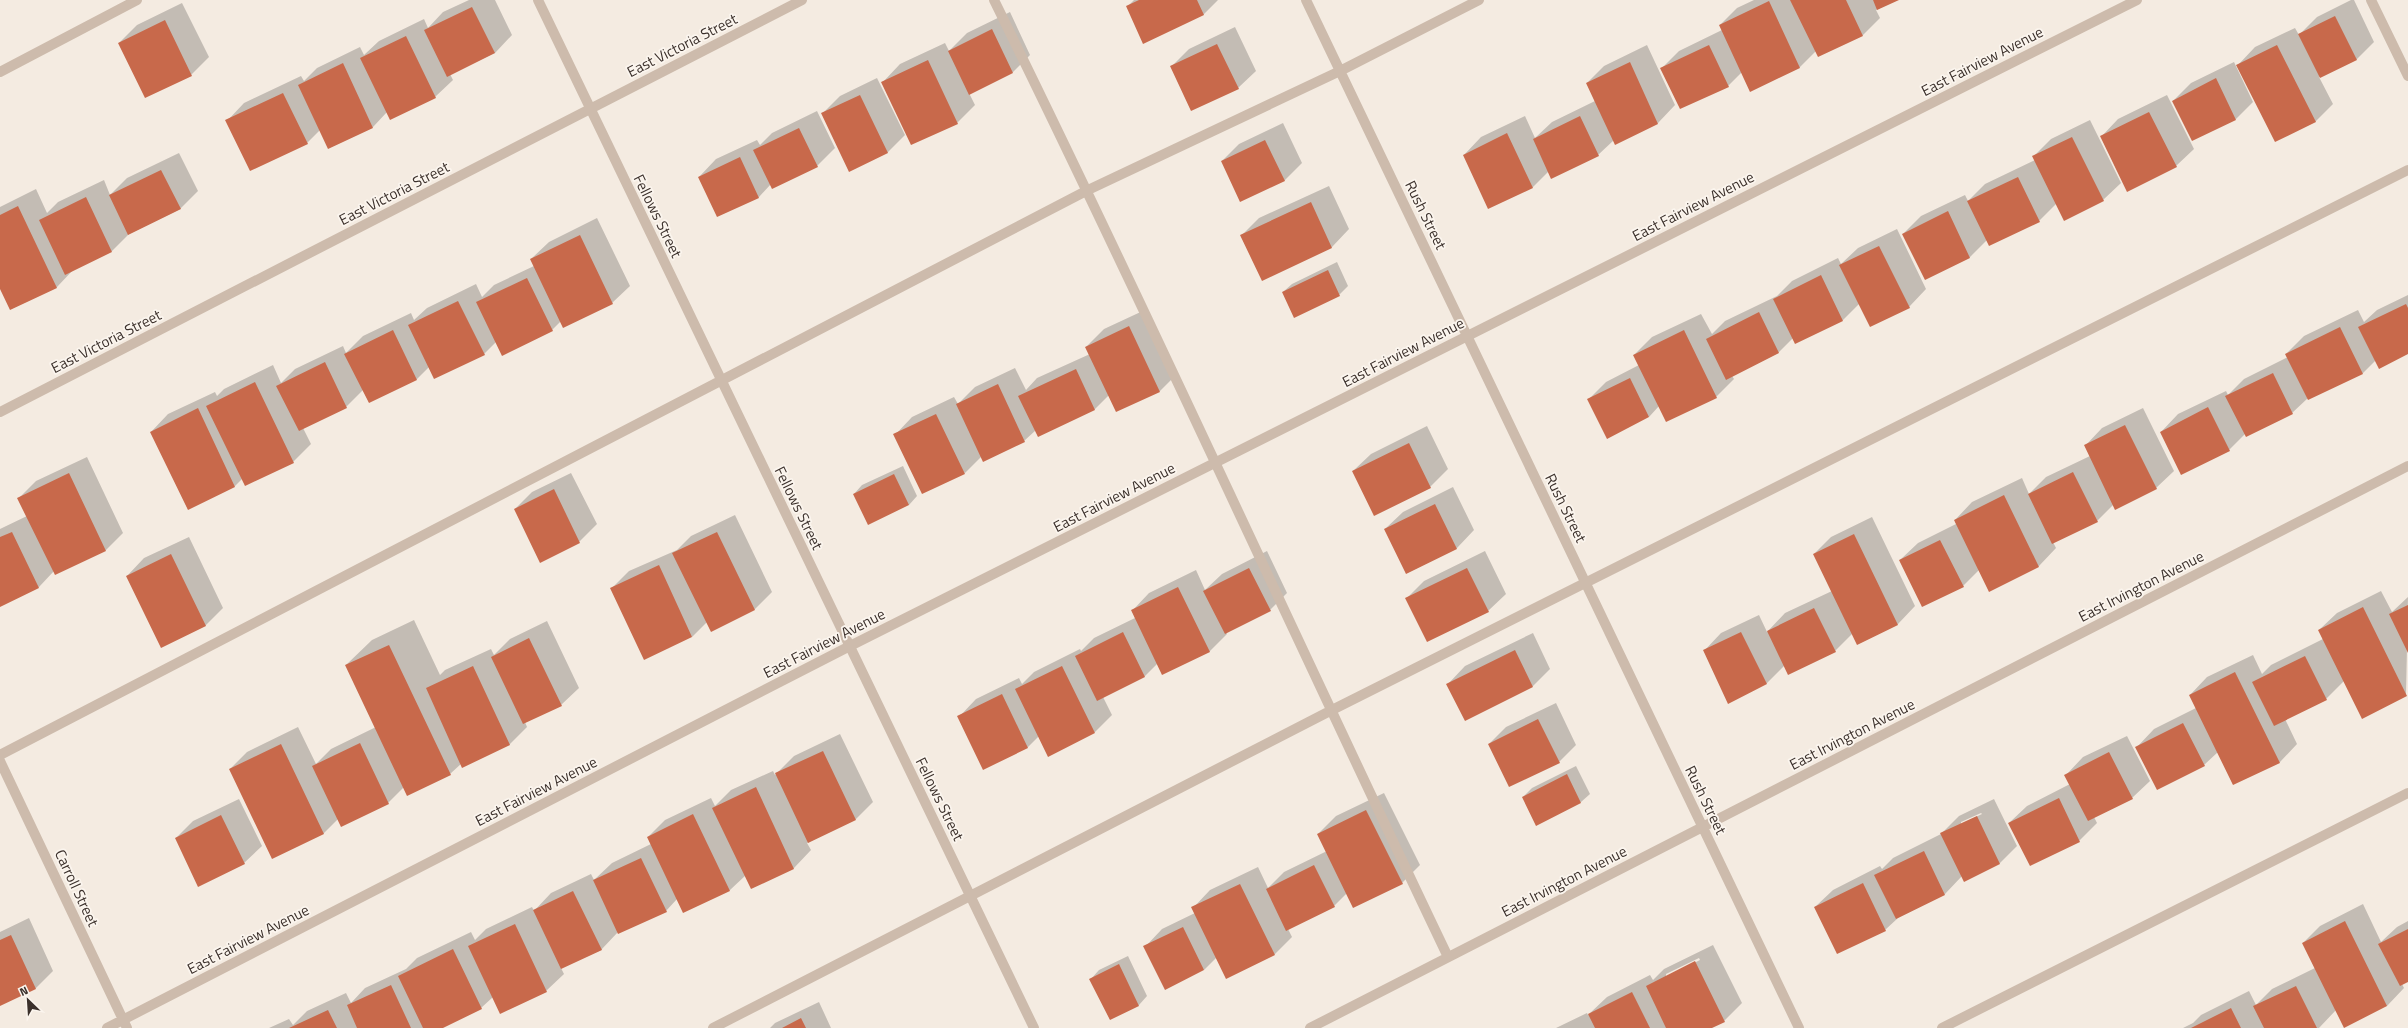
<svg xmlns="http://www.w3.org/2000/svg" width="2408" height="1028" font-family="'Titillium Web',sans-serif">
<rect width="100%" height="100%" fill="#f4ebe1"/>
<path fill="#0003" fill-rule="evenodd" d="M 469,0 L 495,0 L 512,35 L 495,53 L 450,74 L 453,80 L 435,97 L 387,112 L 373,127 L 329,148 L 320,130 L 307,143 L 227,121 L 244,103 L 301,76 L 304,81 L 317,68 L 360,47 L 364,55 L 379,41 L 424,19 L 428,28 L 443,12 Z
M 1134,0 L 1218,0 L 1203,15 L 1127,7 Z
M 1754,0 L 1897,0 L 1876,10 L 1880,18 L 1863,35 L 1816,51 L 1800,67 L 1751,90 L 1742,72 L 1728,86 L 1662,68 L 1679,51 L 1722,30 L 1720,25 L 1737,8 Z
M 2351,0 L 2354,0 L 2374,42 L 2357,59 L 2319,77 L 2333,104 L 2315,122 L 2238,65 L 2255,47 L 2295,28 L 2299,35 L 2317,17 Z
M 182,3 L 209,57 L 191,75 L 119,43 L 137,25 Z
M 1010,12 L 1030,55 L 1013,72 L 969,93 L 975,105 L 957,123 L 883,82 L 900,64 L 945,43 L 949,51 L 967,33 Z
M 1235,27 L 1256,71 L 1238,88 L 1171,67 L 1189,49 Z
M 1647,45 L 1675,105 L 1658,123 L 1615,143 L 1614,140 L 1598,155 L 1549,171 L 1533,187 L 1489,207 L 1464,155 L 1481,137 L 1525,116 L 1535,138 L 1552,122 L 1595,101 L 1587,83 L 1604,66 Z
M 2234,62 L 2253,102 L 2236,119 L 2192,140 L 2173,101 L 2191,83 Z
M 877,78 L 905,135 L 887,153 L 822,114 L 840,96 Z
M 2167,95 L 2194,149 L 2176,166 L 2101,137 L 2118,119 Z
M 817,111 L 835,148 L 817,166 L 772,187 L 771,184 L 759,197 L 718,216 L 699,177 L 716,159 L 757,140 L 760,145 L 772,133 Z
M 2090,120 L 2121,183 L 2103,200 L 2057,203 L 2039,221 L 1987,240 L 1970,257 L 1925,279 L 1903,234 L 1921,216 L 1965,195 L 1968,201 L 1985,184 L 2035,160 L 2034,156 L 2051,139 Z
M 1283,123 L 1302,163 L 1284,181 L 1222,161 L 1239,144 Z
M 179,153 L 198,191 L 180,209 L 129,234 L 112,251 L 73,270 L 57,287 L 11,309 L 0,287 L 0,207 L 36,189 L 47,213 L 58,202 L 104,180 L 110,195 L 127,178 Z
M 1329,186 L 1349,229 L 1332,247 L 1262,279 L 1241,236 L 1259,218 Z
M 597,218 L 630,286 L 612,303 L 561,321 L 552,330 L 496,342 L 484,354 L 429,367 L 417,379 L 369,402 L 363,390 L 346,407 L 303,428 L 311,444 L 293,462 L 242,479 L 235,486 L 188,509 L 151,432 L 168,414 L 215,392 L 217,396 L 224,389 L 273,365 L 281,383 L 295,369 L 343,346 L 346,353 L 363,336 L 411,313 L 414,320 L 427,308 L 476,284 L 482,297 L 494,285 L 534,266 L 531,259 L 549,242 Z
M 1897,229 L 1926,289 L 1909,307 L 1859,304 L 1843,320 L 1793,338 L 1778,353 L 1732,376 L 1734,379 L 1716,397 L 1659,406 L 1649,417 L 1589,399 L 1606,382 L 1639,365 L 1634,355 L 1652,337 L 1701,314 L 1712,334 L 1725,321 L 1777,296 L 1792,281 L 1838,258 L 1841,264 L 1858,248 Z
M 1337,262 L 1348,286 L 1339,295 L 1283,292 L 1292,284 Z
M 2408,295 L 2408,353 L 2376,360 L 2363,373 L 2308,398 L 2292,413 L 2245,434 L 2229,450 L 2161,432 L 2178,414 L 2226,391 L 2228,395 L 2244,379 L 2288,357 L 2286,354 L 2304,336 L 2358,310 L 2364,322 L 2377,310 Z
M 1147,309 L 1177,374 L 1160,391 L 1109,395 L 1095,409 L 1038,436 L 1036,430 L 1024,441 L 982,456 L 965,473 L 895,435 L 912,417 L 954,397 L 958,404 L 975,387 L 1015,368 L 1026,390 L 1037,378 L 1090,354 L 1086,347 L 1104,329 Z
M 2143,408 L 2174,471 L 2156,488 L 2114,504 L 2097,521 L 2053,542 L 2056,548 L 2039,566 L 1989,590 L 1979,570 L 1963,586 L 1900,560 L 1918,543 L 1956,524 L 1955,520 L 1972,502 L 2022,478 L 2029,494 L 2046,477 L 2090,456 L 2085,446 L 2102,428 Z
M 1427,426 L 1448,469 L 1430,487 L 1374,514 L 1353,471 L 1371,454 Z
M 87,457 L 123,533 L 106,550 L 54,571 L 39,587 L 0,606 L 0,529 L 27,516 L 19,498 L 36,481 Z
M 903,466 L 917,496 L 909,505 L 854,494 L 862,485 Z
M 571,473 L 597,524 L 579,542 L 540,561 L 515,509 L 532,492 Z
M 1453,487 L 1474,530 L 1457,548 L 1407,573 L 1385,529 L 1403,512 Z
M 735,515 L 772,592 L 755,609 L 711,630 L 707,622 L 692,637 L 612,588 L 629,571 L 677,550 L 691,536 Z
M 1872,517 L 1915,606 L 1898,624 L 1858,644 L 1853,633 L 1835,651 L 1785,665 L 1767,683 L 1729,702 L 1704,651 L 1721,633 L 1759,615 L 1767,632 L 1785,613 L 1832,591 L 1814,554 L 1831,537 Z
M 189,537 L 223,608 L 205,626 L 127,576 L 144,558 Z
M 1267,551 L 1287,593 L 1270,610 L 1226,632 L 1227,634 L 1209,652 L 1158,663 L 1145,676 L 1103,697 L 1112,715 L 1095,732 L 1039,736 L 1028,747 L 984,768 L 959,717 L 976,699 L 1019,678 L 1022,684 L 1034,672 L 1080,649 L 1081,651 L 1094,638 L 1135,618 L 1132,611 L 1149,593 L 1196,570 L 1205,590 L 1222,574 Z
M 1485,551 L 1506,594 L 1488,611 L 1407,598 L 1424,581 Z
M 2381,591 L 2392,612 L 2408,597 L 2406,695 L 2344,681 L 2326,699 L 2285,719 L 2297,744 L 2280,762 L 2233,784 L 2218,752 L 2204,765 L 2137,747 L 2154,729 L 2196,708 L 2190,695 L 2207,677 L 2253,655 L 2262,674 L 2271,665 L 2323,639 L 2319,630 L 2337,613 Z
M 414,620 L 440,675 L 445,670 L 491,649 L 494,655 L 510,639 L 547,621 L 579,688 L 561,705 L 525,722 L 527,727 L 509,745 L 462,763 L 450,774 L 404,787 L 388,803 L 338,819 L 323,834 L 230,769 L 247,752 L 298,727 L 316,764 L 331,749 L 376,727 L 346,665 L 372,640 Z
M 1533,633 L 1550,669 L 1533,686 L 1448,684 L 1465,666 Z
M 1556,703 L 1576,745 L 1559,762 L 1489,744 L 1506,727 Z
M 840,734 L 873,802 L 856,819 L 807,843 L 811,850 L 794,868 L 752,888 L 746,875 L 730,890 L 677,899 L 666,911 L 618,932 L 601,950 L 561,968 L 564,974 L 546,991 L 493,997 L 481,1008 L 440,1028 L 269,1028 L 289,1019 L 293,1025 L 307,1011 L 346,993 L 351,1003 L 365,988 L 406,969 L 417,958 L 471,932 L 475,940 L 486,929 L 532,907 L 534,911 L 551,893 L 591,874 L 594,880 L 612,863 L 651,844 L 648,837 L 665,820 L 711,798 L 715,806 L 731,790 L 773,771 L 775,775 L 794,756 Z
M 2127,736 L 2150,781 L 2132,798 L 2094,817 L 2097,823 L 2079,841 L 2009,823 L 2027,806 L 2070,784 L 2066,775 L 2083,757 Z
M 1576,766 L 1590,794 L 1581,802 L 1537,824 L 1523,797 L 1532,788 Z
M 1384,793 L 1420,865 L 1402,883 L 1347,893 L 1334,906 L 1288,929 L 1292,937 L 1275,954 L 1217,957 L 1204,970 L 1145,947 L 1162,929 L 1195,913 L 1193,908 L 1210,890 L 1258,867 L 1268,888 L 1284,872 L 1327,851 L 1318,834 L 1336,816 Z
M 239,799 L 262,846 L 244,863 L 176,838 L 193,821 Z
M 1994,799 L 2017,846 L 2000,863 L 1964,881 L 1962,876 L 1945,894 L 1898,918 L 1885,930 L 1815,907 L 1833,890 L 1880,866 L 1882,869 L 1893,858 L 1941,834 L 1959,816 ZM 1981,813 L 1982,814 L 1961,824 L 1961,822 Z
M 2363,904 L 2381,942 L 2397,927 L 2408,921 L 2408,981 L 2402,984 L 2404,988 L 2387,1006 L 2336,1010 L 2319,1028 L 2183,1028 L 2193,1023 L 2201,1015 L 2249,991 L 2256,1005 L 2272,989 L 2315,968 L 2303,943 L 2320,926 Z
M 29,918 L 53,971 L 36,988 L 0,1005 L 0,932 Z
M 1713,945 L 1742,1003 L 1724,1021 L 1709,1028 L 1556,1028 L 1587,1013 L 1588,1015 L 1607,997 L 1650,975 L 1653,980 L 1664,969 ZM 1699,958 L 1700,960 L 1666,977 L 1666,974 Z
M 1128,956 L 1147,996 L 1139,1005 L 1110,1019 L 1091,979 L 1099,970 Z
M 819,1002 L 831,1028 L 770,1028 L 775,1023 Z"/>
<path fill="#c8694b" d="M 1139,0 L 1197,0 L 1204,15 L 1143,44 L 1126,6 Z
M 1790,0 L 1846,0 L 1863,36 L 1818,57 Z
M 1873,0 L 1899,0 L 1877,10 Z
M 1769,1 L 1800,68 L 1750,92 L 1719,25 Z
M 472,7 L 495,53 L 447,77 L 424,30 Z
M 2335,16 L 2357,60 L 2320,78 L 2298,34 Z
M 165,20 L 192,76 L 145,98 L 118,43 Z
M 992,29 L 1013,73 L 969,95 L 948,51 Z
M 406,36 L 436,98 L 390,120 L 360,58 Z
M 1217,44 L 1239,89 L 1191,111 L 1170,66 Z
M 1709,45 L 1729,87 L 1680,109 L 1660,68 Z
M 2277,45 L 2316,122 L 2275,142 L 2236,65 Z
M 928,60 L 958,124 L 911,145 L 881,82 Z
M 1630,62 L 1658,124 L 1615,145 L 1586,83 Z
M 343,63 L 373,128 L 328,149 L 298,85 Z
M 2216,78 L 2236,120 L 2192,141 L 2172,101 Z
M 283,93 L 308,144 L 250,171 L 225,120 Z
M 860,95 L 888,153 L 849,172 L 821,113 Z
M 2149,112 L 2177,167 L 2127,192 L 2100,136 Z
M 1580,116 L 1599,156 L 1551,179 L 1533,139 Z
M 799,128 L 818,167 L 772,189 L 753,150 Z
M 1507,133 L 1533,188 L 1488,209 L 1463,155 Z
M 2072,137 L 2104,201 L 2064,221 L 2032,156 Z
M 1265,140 L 1285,181 L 1240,202 L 1221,161 Z
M 740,157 L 759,198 L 717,217 L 698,177 Z
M 161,170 L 181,209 L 128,235 L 109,195 Z
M 2018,177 L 2040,222 L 1989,246 L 1967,201 Z
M 86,197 L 112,252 L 65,275 L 39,220 Z
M 1311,202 L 1332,248 L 1262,281 L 1240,235 Z
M 18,206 L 57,288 L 10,310 L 0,289 L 0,215 Z
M 1948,211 L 1970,258 L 1925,280 L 1902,234 Z
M 580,235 L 613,304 L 563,328 L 530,259 Z
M 1879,246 L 1910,308 L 1870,327 L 1839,265 Z
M 1328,270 L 1340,296 L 1294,318 L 1282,292 Z
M 1821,275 L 1843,321 L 1795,344 L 1773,299 Z
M 527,278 L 553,331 L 502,356 L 476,302 Z
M 458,301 L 485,355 L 434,379 L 408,325 Z
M 2406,304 L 2408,308 L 2408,354 L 2379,369 L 2358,327 Z
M 1759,312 L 1779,353 L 1726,380 L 1706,339 Z
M 1129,326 L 1160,392 L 1116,412 L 1085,347 Z
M 2340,327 L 2363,374 L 2308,400 L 2285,354 Z
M 393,330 L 417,380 L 369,403 L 344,354 Z
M 1684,330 L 1717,398 L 1666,422 L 1633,355 Z
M 325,362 L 347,408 L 299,431 L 276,386 Z
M 1076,369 L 1095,410 L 1038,437 L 1018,396 Z
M 2273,373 L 2293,414 L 2246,437 L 2225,396 Z
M 1630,378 L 1649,417 L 1607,439 L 1587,399 Z
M 255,382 L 294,463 L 245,486 L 206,406 Z
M 998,384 L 1025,442 L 983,462 L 956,404 Z
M 2208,407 L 2230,451 L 2181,475 L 2160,432 Z
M 198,408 L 235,487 L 188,510 L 150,432 Z
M 936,414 L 965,474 L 922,494 L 893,434 Z
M 2125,425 L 2157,489 L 2115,510 L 2084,445 Z
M 1409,443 L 1431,488 L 1374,516 L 1352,471 Z
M 2073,472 L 2098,522 L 2052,544 L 2028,494 Z
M 69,473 L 106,551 L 55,575 L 17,498 Z
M 894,474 L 909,505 L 868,525 L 853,494 Z
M 554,489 L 580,543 L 540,563 L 514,509 Z
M 2004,495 L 2039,567 L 1989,592 L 1954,520 Z
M 1435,504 L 1457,549 L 1406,574 L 1384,529 Z
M 12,532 L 39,588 L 0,607 L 0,537 Z
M 717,532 L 755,610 L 711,632 L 672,553 Z
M 1854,534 L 1898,625 L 1857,645 L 1813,554 Z
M 1940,540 L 1964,587 L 1922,607 L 1899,560 Z
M 171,554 L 206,626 L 161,648 L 126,576 Z
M 659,565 L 692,637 L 644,660 L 610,588 Z
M 1249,568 L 1271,611 L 1225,634 L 1203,591 Z
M 1467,568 L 1489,612 L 1427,642 L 1405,598 Z
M 1178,587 L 1210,652 L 1162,675 L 1131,610 Z
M 2408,605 L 2408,653 L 2389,614 Z
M 2363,607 L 2407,696 L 2362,719 L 2318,630 Z
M 1814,608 L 1836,652 L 1788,675 L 1767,631 Z
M 1123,632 L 1145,677 L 1097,701 L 1075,656 Z
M 1741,632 L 1767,684 L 1728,704 L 1703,650 Z
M 529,638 L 562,706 L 523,724 L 491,657 Z
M 389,645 L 451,775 L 407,796 L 345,665 Z
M 1515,650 L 1533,687 L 1465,721 L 1446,684 Z
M 2305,656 L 2327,700 L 2274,726 L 2252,682 Z
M 473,666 L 510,745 L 462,768 L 426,688 Z
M 1062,666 L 1095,733 L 1048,757 L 1015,689 Z
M 2235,672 L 2280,763 L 2233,785 L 2189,695 Z
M 1002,694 L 1028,748 L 983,770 L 957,716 Z
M 1538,719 L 1560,763 L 1509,787 L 1488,744 Z
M 2183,723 L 2205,766 L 2157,790 L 2135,747 Z
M 360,743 L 389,804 L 341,827 L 312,766 Z
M 281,744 L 324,834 L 272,859 L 229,769 Z
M 823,751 L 856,820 L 808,843 L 775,773 Z
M 2109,752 L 2133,799 L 2088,821 L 2064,775 Z
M 1567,774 L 1581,803 L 1536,826 L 1522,797 Z
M 756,787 L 794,869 L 751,889 L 712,808 Z
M 2059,798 L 2080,842 L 2030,866 L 2008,823 Z
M 1366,810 L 1403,884 L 1353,908 L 1317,834 Z
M 693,814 L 730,891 L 683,913 L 647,837 Z
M 221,815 L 245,864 L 198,887 L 175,838 Z
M 1977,816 L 2000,864 L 1964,882 L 1940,833 Z
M 1924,851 L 1945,895 L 1896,919 L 1874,875 Z
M 641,858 L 667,912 L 618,934 L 593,880 Z
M 1314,865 L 1335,907 L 1286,931 L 1266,889 Z
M 1863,883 L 1886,931 L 1837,954 L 1814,907 Z
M 1240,884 L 1275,955 L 1226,979 L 1191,907 Z
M 573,891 L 602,950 L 561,969 L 533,910 Z
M 2345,921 L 2387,1006 L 2344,1028 L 2302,943 Z
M 515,924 L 547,992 L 500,1014 L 468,946 Z
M 1183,927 L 1204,970 L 1165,990 L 1143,946 Z
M 2408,929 L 2408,982 L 2400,986 L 2378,944 Z
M 11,935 L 36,989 L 0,1006 L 0,940 Z
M 453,949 L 482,1009 L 443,1028 L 423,1028 L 398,976 Z
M 1695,961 L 1725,1022 L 1712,1028 L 1666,1028 L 1646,986 Z
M 1119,964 L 1139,1006 L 1110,1020 L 1089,979 Z
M 391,985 L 411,1028 L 357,1028 L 347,1005 Z
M 2296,986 L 2317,1028 L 2264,1028 L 2253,1006 Z
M 1632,992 L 1650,1028 L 1595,1028 L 1588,1014 Z
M 2231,1008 L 2241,1028 L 2191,1028 Z
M 328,1010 L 337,1028 L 289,1028 Z
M 801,1018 L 806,1028 L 782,1028 Z"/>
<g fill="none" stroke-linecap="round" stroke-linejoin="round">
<path stroke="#cdbbac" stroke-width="10" d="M 538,0 L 1034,1028
M 994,0 C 1150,317 1296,639 1448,957
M 1306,0 L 1799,1028
M 2371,0 L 2408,76
M 0,72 L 137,0
M 0,412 L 802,0
M 0,755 L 1088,190 L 1340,71 L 1479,0
M 0,761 L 127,1028
M 107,1028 L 850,646 L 2137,0
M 713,1028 L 1330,711 L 2408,170
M 1310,1028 L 2408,466
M 1942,1028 L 2408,793"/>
</g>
<g text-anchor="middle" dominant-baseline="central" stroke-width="3.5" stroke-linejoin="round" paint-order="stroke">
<g font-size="15" fill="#3b302b" stroke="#fbf5ee">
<text transform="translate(682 45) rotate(-27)">East Victoria Street</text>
<text transform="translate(1982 61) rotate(-27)">East Fairview Avenue</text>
<text transform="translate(394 193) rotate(-27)">East Victoria Street</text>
<text transform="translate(1693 206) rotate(-27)">East Fairview Avenue</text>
<text transform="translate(1426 215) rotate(64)">Rush Street</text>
<text transform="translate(658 216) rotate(64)">Fellows Street</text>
<text transform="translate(106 341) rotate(-27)">East Victoria Street</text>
<text transform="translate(1403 352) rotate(-27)">East Fairview Avenue</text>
<text transform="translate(1114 497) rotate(-27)">East Fairview Avenue</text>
<text transform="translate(799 508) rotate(64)">Fellows Street</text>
<text transform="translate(1566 508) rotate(64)">Rush Street</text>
<text transform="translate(2141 586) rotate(-27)">East Irvington Avenue</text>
<text transform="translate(824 643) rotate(-27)">East Fairview Avenue</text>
<text transform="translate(1852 734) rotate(-27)">East Irvington Avenue</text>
<text transform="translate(536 791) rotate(-27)">East Fairview Avenue</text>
<text transform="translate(940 799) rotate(64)">Fellows Street</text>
<text transform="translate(1706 800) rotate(64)">Rush Street</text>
<text transform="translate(1564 881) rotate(-27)">East Irvington Avenue</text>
<text transform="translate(77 888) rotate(65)">Carroll Street</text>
<text transform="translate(248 939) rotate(-27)">East Fairview Avenue</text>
</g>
</g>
<g transform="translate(28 1000) rotate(335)" stroke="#fbf5ee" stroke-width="3" paint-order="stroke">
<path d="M0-3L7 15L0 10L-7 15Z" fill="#3b302b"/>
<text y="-6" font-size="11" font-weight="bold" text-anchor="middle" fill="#3b302b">N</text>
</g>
</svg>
